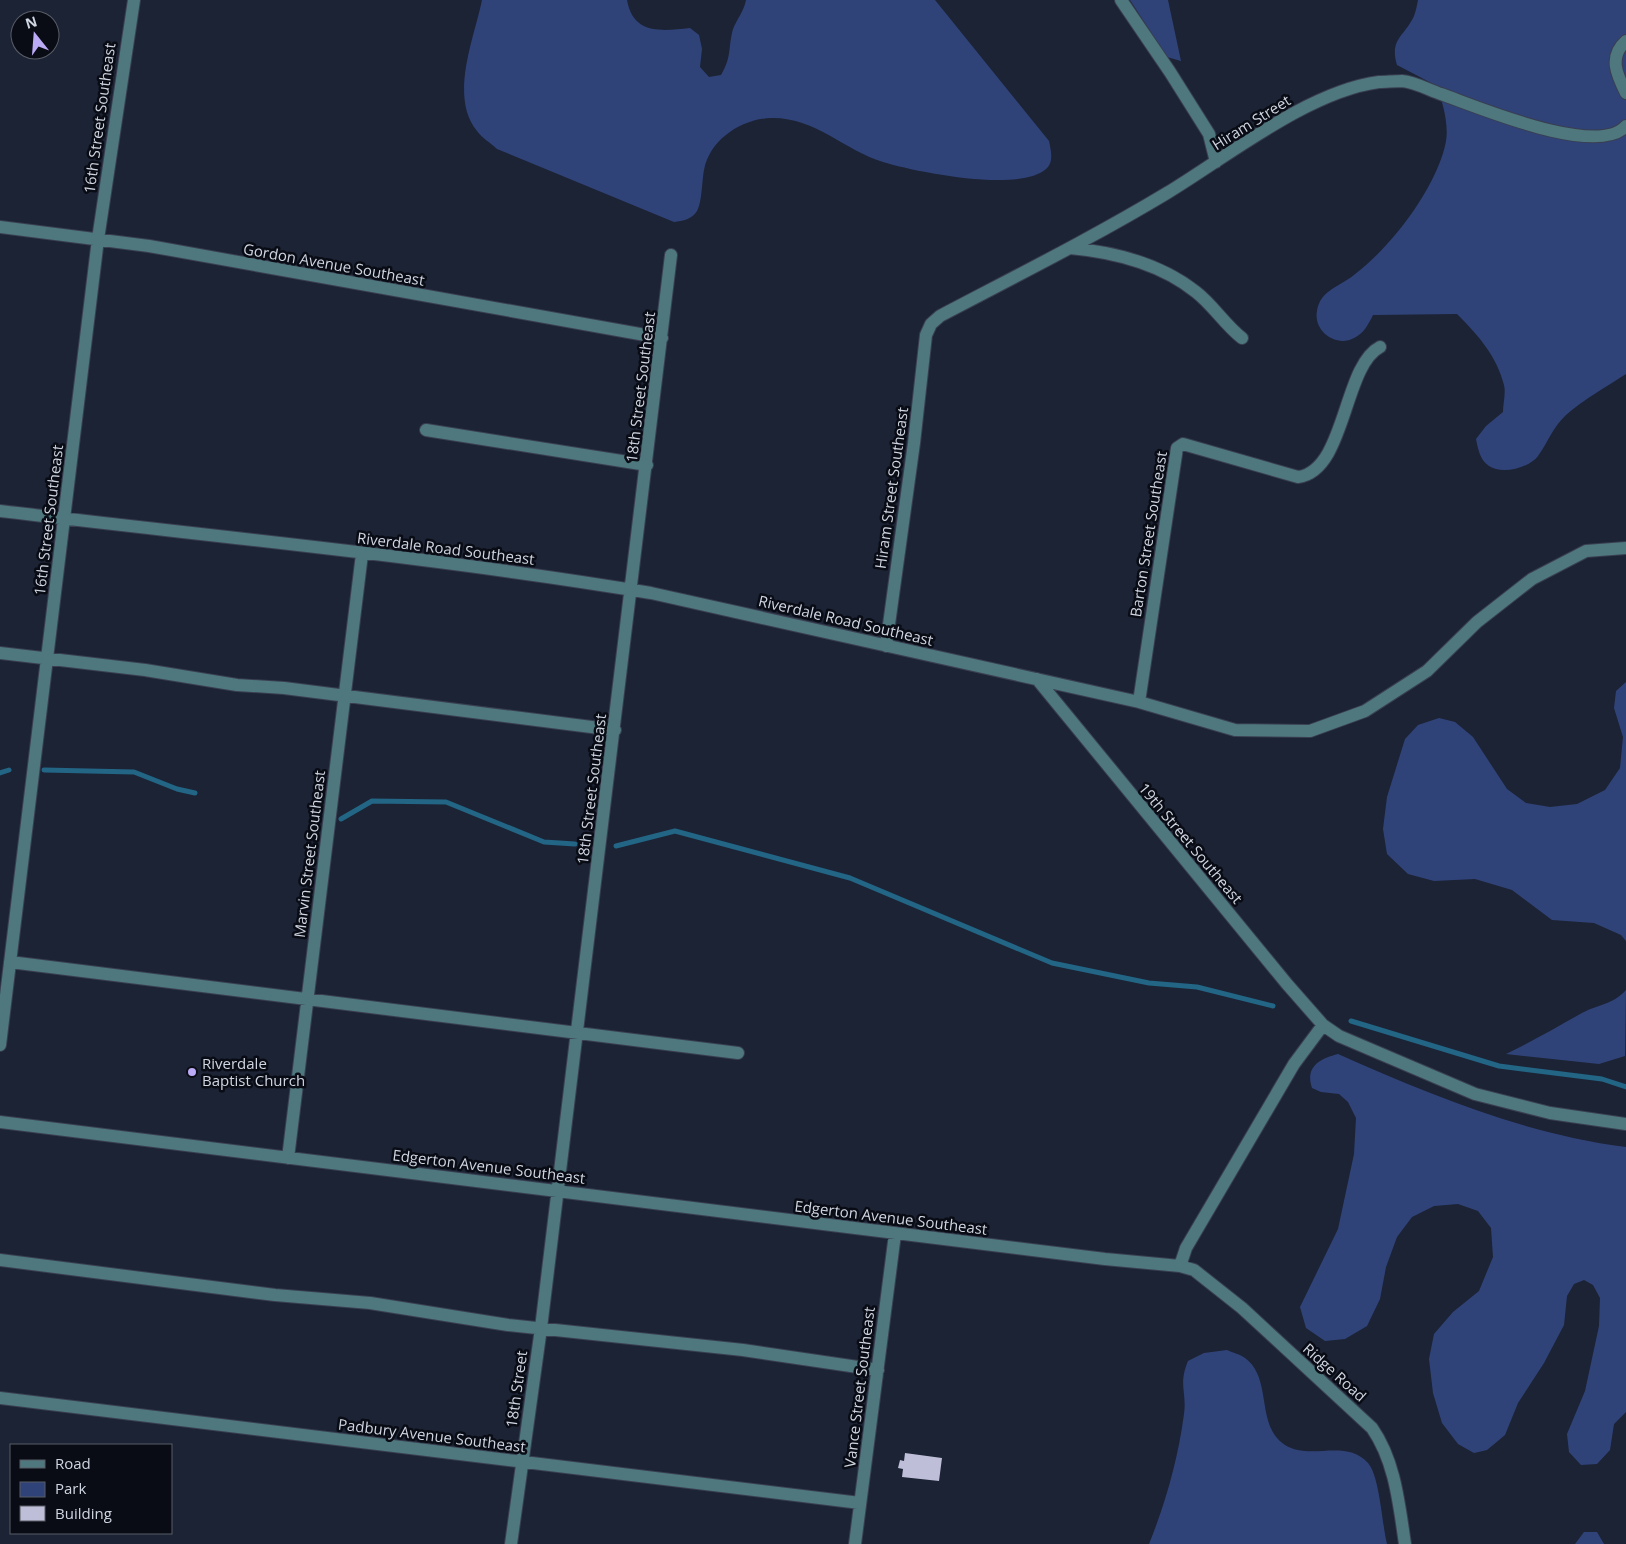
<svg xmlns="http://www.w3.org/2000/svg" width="1626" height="1544" font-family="'Open Sans',sans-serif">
<rect width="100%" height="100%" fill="#1c2335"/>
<path fill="#304379" d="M 482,0 L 627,0 C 633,35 662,31 690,28 L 699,35 L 702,49 L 700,67 L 709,77 L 721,75 C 732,57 728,47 733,29 C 737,19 744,11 746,0 L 935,0 L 1049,141 C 1051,151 1054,162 1046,169 C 1019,193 916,172 883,162 C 844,150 815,117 771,118 C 742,119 710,139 704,170 C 702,180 702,203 697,211 C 692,219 683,221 674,222 L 497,149 C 491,143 482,138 477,131 C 449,97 474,39 482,0 Z
M 1130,0 L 1168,0 L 1181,61 L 1167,57 Z
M 1418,0 L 1626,0 L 1626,374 C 1606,387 1584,399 1566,415 C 1553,427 1548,442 1538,456 C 1529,468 1502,475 1489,466 C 1480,460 1478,449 1476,439 L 1486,426 L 1503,412 C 1503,404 1506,393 1504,385 C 1497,356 1477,334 1457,314 L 1373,315 C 1368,325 1364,333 1354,338 C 1336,348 1313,331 1317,311 C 1320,290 1341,286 1354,275 C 1391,247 1434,191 1445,146 C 1450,127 1443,104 1437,86 L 1397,65 C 1389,39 1405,36 1414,16 C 1416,11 1417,5 1418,0 Z
M 1626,682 L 1626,941 L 1621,935 L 1594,923 L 1552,920 L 1512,890 L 1475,879 L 1434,881 L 1408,874 L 1387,854 L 1383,829 L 1387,797 L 1405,739 L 1418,725 L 1439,718 L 1455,722 L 1473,737 L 1507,789 L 1526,803 L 1550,807 L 1577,804 L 1605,790 L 1620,768 L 1623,737 L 1614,708 L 1616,691 Z
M 1626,990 L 1625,1056 L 1599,1064 L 1506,1054 C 1533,1041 1557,1027 1582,1013 C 1599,1004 1612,1005 1626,990 Z
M 1338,1054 C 1431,1095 1524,1134 1626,1147 L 1626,1412 L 1614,1424 L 1610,1450 L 1597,1464 L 1581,1465 L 1569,1452 L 1567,1434 L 1585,1391 L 1599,1326 L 1600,1298 L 1593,1285 L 1584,1280 L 1574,1284 L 1567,1296 L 1564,1325 L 1544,1363 L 1518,1403 L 1505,1435 L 1487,1450 L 1474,1453 L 1458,1444 L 1442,1423 L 1433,1393 L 1429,1359 L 1434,1334 L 1453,1312 L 1479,1291 L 1493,1257 L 1491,1228 L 1478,1211 L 1458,1204 L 1434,1206 L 1412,1217 L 1397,1237 L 1386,1267 L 1380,1299 L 1367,1326 L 1345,1339 L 1325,1341 L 1306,1328 L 1300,1307 L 1338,1229 L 1354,1154 L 1356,1118 L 1348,1102 L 1339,1094 L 1321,1092 L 1312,1088 C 1305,1067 1319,1059 1338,1054 Z
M 1227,1350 C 1233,1353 1240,1354 1245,1358 C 1273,1378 1255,1426 1285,1445 C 1310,1461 1346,1438 1368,1463 C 1380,1477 1382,1525 1387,1544 L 1149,1544 C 1166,1502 1178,1459 1184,1414 C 1187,1392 1178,1385 1188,1361 L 1204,1353 Z
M 1584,1532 L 1597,1532 L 1604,1544 L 1575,1544 Z"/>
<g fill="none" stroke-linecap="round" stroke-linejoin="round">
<path stroke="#226585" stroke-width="5" d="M 44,770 L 134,772 L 177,789 L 195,793
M 0,773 L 9,770
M 341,819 L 372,801 L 446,802 L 544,842 L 575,844
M 616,846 L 675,831 L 850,878 L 1052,963 L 1149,983 L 1197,987 L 1273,1006
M 1351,1021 L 1499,1066 L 1602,1079 L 1626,1087"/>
</g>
<path fill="#bebed8" d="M 905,1453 L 942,1458 L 939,1481 L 902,1477 L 903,1469 L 898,1468 L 900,1460 L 904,1461 Z"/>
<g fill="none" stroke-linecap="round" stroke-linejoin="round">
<defs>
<path id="minor" d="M 1121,0 L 1170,72 L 1209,134 L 1216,162
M 1626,41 C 1608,57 1617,75 1626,93
M 0,227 L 149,246 L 662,338
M 1070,248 C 1114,252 1161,264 1196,292 C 1213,305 1225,325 1242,338
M 426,430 L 647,465
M 0,511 C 217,537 435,557 651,593 L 1139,702 L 1235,730 L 1310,731 L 1365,711 L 1427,671 L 1477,622 L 1532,579 L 1586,551 L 1626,548
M 886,646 L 914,443 L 926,335 L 931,324 L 940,316 C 1016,276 1094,237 1167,193 C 1228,156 1309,91 1379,82 C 1386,82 1394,81 1402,81 C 1415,82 1429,90 1441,94 C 1478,107 1597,158 1626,126
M 0,653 L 145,670 L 237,685 L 284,688 L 615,730
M 1037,679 L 1287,984 L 1323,1025 L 1339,1036 L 1475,1094 L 1550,1113 L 1626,1124
M 1139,702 L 1177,448 L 1183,444 L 1298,477 C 1346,471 1343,366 1380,347
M 10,962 L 738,1053
M 0,1045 L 98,239 L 134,0
M 0,1122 L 1105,1259 L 1180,1266 L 1194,1270 L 1242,1308 L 1372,1428 C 1395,1461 1399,1504 1405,1544
M 288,1158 L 362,554
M 0,1260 L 275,1295 L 370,1303 L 508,1325 L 743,1350 L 878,1370
M 1180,1266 L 1186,1248 L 1294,1064 L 1323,1025
M 0,1398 L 860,1503
M 511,1544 L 541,1328 L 671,255
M 855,1544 L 895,1234"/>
</defs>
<use href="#minor" stroke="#393f51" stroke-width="14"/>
<use href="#minor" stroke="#4e777e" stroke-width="12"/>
</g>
<circle fill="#bbaaf6" stroke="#090c14" stroke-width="2" cx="192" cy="1072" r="5"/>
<g text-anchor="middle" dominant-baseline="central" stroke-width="5" stroke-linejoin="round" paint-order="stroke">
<g font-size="15" fill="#cfd5e1" stroke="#090c14">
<text transform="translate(99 118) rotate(-82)">16th Street Southeast</text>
<text transform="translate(1251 122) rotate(-32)">Hiram Street</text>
<text transform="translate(334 264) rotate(10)">Gordon Avenue Southeast</text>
<text transform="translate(640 387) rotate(-83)">18th Street Southeast</text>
<text transform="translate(891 488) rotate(-82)">Hiram Street Southeast</text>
<text transform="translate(48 520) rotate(-83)">16th Street Southeast</text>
<text transform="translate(1148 534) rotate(-81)">Barton Street Southeast</text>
<text transform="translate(446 548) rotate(7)">Riverdale Road Southeast</text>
<text transform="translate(846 620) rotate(13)">Riverdale Road Southeast</text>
<text transform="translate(591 789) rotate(-83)">18th Street Southeast</text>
<text transform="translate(1191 843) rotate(50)">19th Street Southeast</text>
<text transform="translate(309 854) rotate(-83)">Marvin Street Southeast</text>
<text transform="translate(489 1166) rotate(7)">Edgerton Avenue Southeast</text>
<text transform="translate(891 1217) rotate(7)">Edgerton Avenue Southeast</text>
<text transform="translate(1335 1372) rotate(42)">Ridge Road</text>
<text transform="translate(859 1387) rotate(-83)">Vance Street Southeast</text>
<text transform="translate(516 1389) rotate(-82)">18th Street</text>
<text transform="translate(432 1435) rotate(7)">Padbury Avenue Southeast</text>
</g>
<g font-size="15" fill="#cfd5e1" stroke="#090c14" text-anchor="start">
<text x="202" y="1063">Riverdale<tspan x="202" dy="17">Baptist Church</tspan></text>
</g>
</g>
<rect x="10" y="1444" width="162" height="90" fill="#090c14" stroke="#585c66"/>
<rect x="20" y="1460" width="25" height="8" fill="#4e777e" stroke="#585c66"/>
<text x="55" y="1469" font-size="15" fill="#cfd5e1">Road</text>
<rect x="20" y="1482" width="25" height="15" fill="#304379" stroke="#585c66"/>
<text x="55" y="1494" font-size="15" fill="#cfd5e1">Park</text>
<rect x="20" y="1506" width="25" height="15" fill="#bebed8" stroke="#585c66"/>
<text x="55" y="1519" font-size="15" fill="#cfd5e1">Building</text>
<g transform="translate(35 35) rotate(343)"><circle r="24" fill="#090c14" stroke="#585c66"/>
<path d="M0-4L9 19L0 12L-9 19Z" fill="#bbaaf6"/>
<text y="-8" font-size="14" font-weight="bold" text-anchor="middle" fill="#cfd5e1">N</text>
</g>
</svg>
